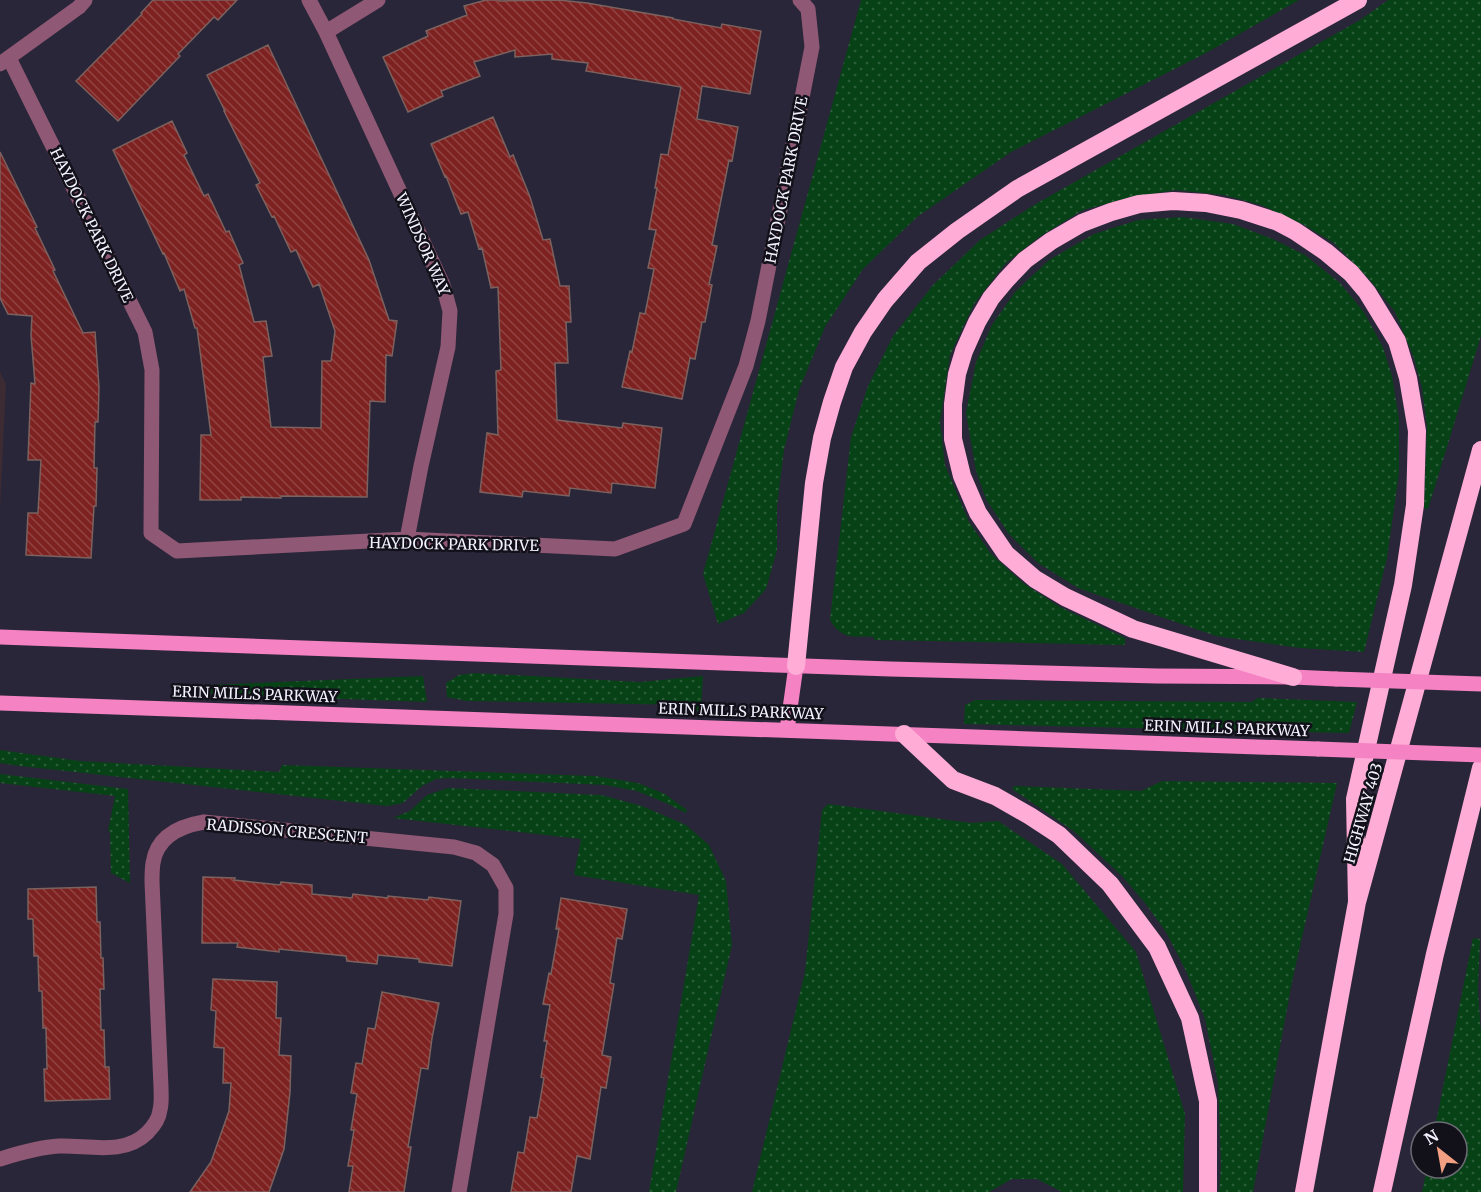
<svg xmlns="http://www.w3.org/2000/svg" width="1481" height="1192" font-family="Merriweather,serif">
<defs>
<pattern id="grass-dots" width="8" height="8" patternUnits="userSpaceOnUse" patternTransform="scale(1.5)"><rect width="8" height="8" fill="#074116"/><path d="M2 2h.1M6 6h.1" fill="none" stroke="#2c5d39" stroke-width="1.8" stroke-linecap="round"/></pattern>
<pattern id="building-back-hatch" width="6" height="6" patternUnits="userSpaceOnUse" patternTransform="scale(1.5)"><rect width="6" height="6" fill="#7d2221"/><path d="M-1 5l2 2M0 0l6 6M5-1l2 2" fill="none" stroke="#904342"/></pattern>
</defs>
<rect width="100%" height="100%" fill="#2a2639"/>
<path fill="#3d2b33" d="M 0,372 L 6,384 L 0,509 Z"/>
<path fill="url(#grass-dots)" d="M 861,0 L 1299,0 L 1206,53 L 1011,152 L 917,217 L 863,269 L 825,327 L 799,390 L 784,450 L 777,506 L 777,550 L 766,589 L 744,613 L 718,624 L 703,574 Z
M 1388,0 L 1481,0 L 1481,336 L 1428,509 L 1424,508 L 1427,427 L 1422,388 L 1414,358 L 1395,312 L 1370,280 L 1334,243 L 1304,225 L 1261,205 L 1224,195 L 1176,190 L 1128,198 L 1083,210 L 1039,237 L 1005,264 L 974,304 L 950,355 L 940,422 L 945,465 L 969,522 L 991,554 L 1023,583 L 1060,607 L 1125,638 L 1125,645 L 874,640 L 874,637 C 853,636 842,640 830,620 L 851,437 L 868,386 L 893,336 L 933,285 L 980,240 L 1034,205 L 1360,20 Z
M 1182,217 L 1233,224 L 1273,239 L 1305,255 L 1340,283 L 1364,312 L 1383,347 L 1392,376 L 1399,419 L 1399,473 L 1387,558 L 1364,652 L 1300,648 L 1216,636 L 1078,588 L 1038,563 L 1008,533 L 986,499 L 976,471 L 966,413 L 976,362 L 992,325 L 1015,292 L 1049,260 L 1094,234 L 1138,220 Z
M 474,673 L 640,682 L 703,676 L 701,711 L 692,711 L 690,705 L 467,701 L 447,697 L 446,683 L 459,675 Z
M 423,676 L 427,702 L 205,694 L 207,685 Z
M 1258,698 L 1357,702 L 1349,733 L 964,724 L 965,705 L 975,700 L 1252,702 Z
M 0,750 L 80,761 L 279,772 L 282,765 L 595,776 L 638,783 L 665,794 L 687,810 L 686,813 L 668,804 L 637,791 L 605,785 L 449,778 L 436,779 L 422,786 L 403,803 L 387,806 L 20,766 L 0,763 Z
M 0,774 L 128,789 L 130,883 L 111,873 L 110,831 L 108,831 L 115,796 L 0,783 Z
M 1162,781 L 1337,783 L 1292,982 L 1253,1192 L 1219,1192 L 1221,1166 L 1218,1083 L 1205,1019 L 1186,971 L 1166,932 L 1145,903 L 1123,877 L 1075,832 L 1012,789 L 1014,786 L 1141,791 Z
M 448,788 L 601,795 L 642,806 L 686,825 L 709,845 L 726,881 L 732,945 L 676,1192 L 649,1192 L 699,895 L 574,875 L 581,839 L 393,818 L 410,811 L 427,795 Z
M 828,804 L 971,823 L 998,821 L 1062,864 L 1136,952 L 1185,1114 L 1183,1192 L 1062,1192 L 1037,1179 L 1012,1179 L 989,1192 L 752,1192 L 805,972 L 822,810 Z
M 1473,938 L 1480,939 L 1478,990 L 1481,1033 L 1481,1192 L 1422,1192 L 1427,1168 L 1457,1168 L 1457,1132 L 1434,1132 Z"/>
<path fill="url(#building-back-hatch)" stroke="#7b625f" stroke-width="1.5" d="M 153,0 L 237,0 L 218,20 L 214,17 L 178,54 L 180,56 L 118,121 L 76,81 L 142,14 L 141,13 Z
M 486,0 L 499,0 L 499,1 L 559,0 L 587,3 L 673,18 L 673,19 L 721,28 L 722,24 L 761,31 L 750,94 L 702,86 L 697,119 L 738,127 L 732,161 L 729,160 L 712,245 L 717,246 L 709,284 L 712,285 L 705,322 L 702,322 L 695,359 L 690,358 L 682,399 L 622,387 L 630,351 L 632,352 L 640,313 L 645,314 L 654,269 L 648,268 L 656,230 L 649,229 L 657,188 L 655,188 L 661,154 L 668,155 L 681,87 L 586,71 L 588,63 L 552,59 L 552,54 L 515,57 L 515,50 L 474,62 L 480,76 L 441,91 L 443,96 L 408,112 L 383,57 L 428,36 L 426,31 L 467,15 L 464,6 Z
M 268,45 L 369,260 L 389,320 L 397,321 L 392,356 L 386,355 L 385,402 L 370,401 L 367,497 L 281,496 L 281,498 L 241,497 L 241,500 L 200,500 L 201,435 L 211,435 L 197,328 L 195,328 L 184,289 L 180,291 L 164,253 L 163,254 L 113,150 L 172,121 L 187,153 L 184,155 L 204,196 L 208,194 L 226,232 L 229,231 L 243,263 L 239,265 L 254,322 L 266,321 L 272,356 L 263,357 L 271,427 L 321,428 L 322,361 L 331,361 L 335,331 L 319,284 L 313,287 L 296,250 L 291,252 L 274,216 L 272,217 L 256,185 L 260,183 L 224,111 L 225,111 L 207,75 Z
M 493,117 L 510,157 L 513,155 L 530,197 L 543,240 L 550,239 L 560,286 L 569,286 L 571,322 L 566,322 L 568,363 L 555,363 L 557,420 L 622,428 L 623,423 L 662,428 L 655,488 L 612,483 L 611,493 L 570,488 L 569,496 L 523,491 L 522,497 L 480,492 L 487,433 L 498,435 L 496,371 L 501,370 L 498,287 L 491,288 L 482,248 L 479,249 L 468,212 L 461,214 L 446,176 L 445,177 L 431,144 Z
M 0,152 L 37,227 L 35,228 L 55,270 L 53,271 L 83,333 L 95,332 L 99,387 L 98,422 L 95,422 L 94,468 L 97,468 L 96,506 L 94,506 L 91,558 L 26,555 L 28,513 L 38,513 L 41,460 L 28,460 L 31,383 L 35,384 L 31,335 L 32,316 L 8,314 L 0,298 Z
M 203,877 L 235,878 L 234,880 L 280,885 L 281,882 L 312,885 L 312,894 L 352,898 L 353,894 L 388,898 L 388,896 L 428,900 L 429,897 L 461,901 L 452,966 L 419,962 L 419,959 L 378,955 L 377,964 L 347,961 L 346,956 L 279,949 L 279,952 L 237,947 L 238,943 L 202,943 Z
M 96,887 L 97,922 L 100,922 L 101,958 L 103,958 L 104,989 L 100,989 L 101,1030 L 104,1030 L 105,1067 L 109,1067 L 110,1099 L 45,1101 L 44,1069 L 47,1069 L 46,1028 L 43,1028 L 42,991 L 39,991 L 38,956 L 34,956 L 33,919 L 28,919 L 28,889 Z
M 561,898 L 627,909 L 622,939 L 617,938 L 610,983 L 614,984 L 602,1055 L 611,1057 L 606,1088 L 601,1087 L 590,1159 L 577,1156 L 571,1192 L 511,1192 L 518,1152 L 524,1153 L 530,1117 L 537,1118 L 544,1078 L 541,1077 L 547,1041 L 544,1041 L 550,1005 L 543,1004 L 549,973 L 551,974 L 559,929 L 556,929 Z
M 213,979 L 277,982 L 276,1018 L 281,1018 L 279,1055 L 291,1056 L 290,1092 L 284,1149 L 269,1192 L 190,1192 L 211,1162 L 229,1111 L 231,1083 L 223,1083 L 224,1048 L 214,1047 L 216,1011 L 211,1010 Z
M 382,992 L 439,1003 L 432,1038 L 428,1069 L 421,1068 L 408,1147 L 411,1147 L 404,1192 L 349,1192 L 353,1166 L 348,1166 L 354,1130 L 351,1130 L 357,1094 L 351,1093 L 356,1063 L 362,1064 L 368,1028 L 375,1029 Z"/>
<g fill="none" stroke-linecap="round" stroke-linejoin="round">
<path stroke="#8f5875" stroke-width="15" d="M 309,0 L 326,32 L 443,285 L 450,311 L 448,347 L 421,466 L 407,539
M 326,32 L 378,0
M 9,58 L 145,332 L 152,370 L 151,533 L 177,551 L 407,539 L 615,549 L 684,524 L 746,366 L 758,321 L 812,47 L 808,9 L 800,0
M 0,1159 C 19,1153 39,1147 59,1146 C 88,1145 124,1156 147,1133 C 153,1127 159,1119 160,1110 C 162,1102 161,1094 161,1087 L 152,882 C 152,875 152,869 153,863 C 157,836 180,826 204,822 L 454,847 L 476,853 L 493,865 L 506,888 L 506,914 L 459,1192"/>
<path stroke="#8f5875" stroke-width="15" d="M 0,64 L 79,7 L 85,0"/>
<path stroke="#f582c2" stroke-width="15" d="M 0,637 L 890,669 L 1157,676 L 1293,677 L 1336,679
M 0,703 L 1318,749
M 787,730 L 796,666"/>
<path stroke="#ffacd7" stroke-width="18" d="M 796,666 L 814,483 L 822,438 L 832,402 L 844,367 L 863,332 L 885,300 L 918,262 L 957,231 L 1017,189 L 1358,0
M 1293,677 L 1133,629 L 1065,597 L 1035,579 L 1006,554 L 978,513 L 962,476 L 953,439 L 953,404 L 957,374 L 964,351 L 977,322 L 991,298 L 1006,280 L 1025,260 L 1051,241 L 1082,223 L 1111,212 L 1139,204 L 1173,201 L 1206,203 L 1241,210 L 1278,222 L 1295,231 L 1326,252 L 1351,273 L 1367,292 L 1397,341 L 1408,378 L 1417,431 L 1415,505 L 1403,585 L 1355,799 L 1357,902
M 904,734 L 953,780 L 995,796 L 1030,816 L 1059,835 L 1110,884 L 1157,947 L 1190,1018 L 1208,1101 L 1208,1192
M 1304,1192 L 1357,902 L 1481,450
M 1382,1192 L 1435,954 L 1481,768"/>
<path stroke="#f582c2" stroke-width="15" d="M 1336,679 L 1481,684
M 1318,749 L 1481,755"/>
</g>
<g text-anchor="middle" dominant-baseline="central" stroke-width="5" stroke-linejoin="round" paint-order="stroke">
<g font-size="15" fill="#f4f2ff" stroke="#121119">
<text transform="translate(786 180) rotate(-79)">HAYDOCK PARK DRIVE</text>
<text transform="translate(92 225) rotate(64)">HAYDOCK PARK DRIVE</text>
<text transform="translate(423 244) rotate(66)">WINDSOR WAY</text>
<text transform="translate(454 544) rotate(1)">HAYDOCK PARK DRIVE</text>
<text transform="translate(255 694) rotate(2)">ERIN MILLS PARKWAY</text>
<text transform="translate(741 711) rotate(2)">ERIN MILLS PARKWAY</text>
<text transform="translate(1227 728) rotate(2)">ERIN MILLS PARKWAY</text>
<text transform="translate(1363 813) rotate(-74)">HIGHWAY 403</text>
<text transform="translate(287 831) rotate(5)">RADISSON CRESCENT</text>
</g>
</g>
<g transform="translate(1439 1150) rotate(329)"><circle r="28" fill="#121119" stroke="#6c6b75" stroke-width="1.5"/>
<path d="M0-4.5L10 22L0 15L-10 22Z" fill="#f2a081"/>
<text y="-9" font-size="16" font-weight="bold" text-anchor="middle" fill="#f4f2ff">N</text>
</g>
</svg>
